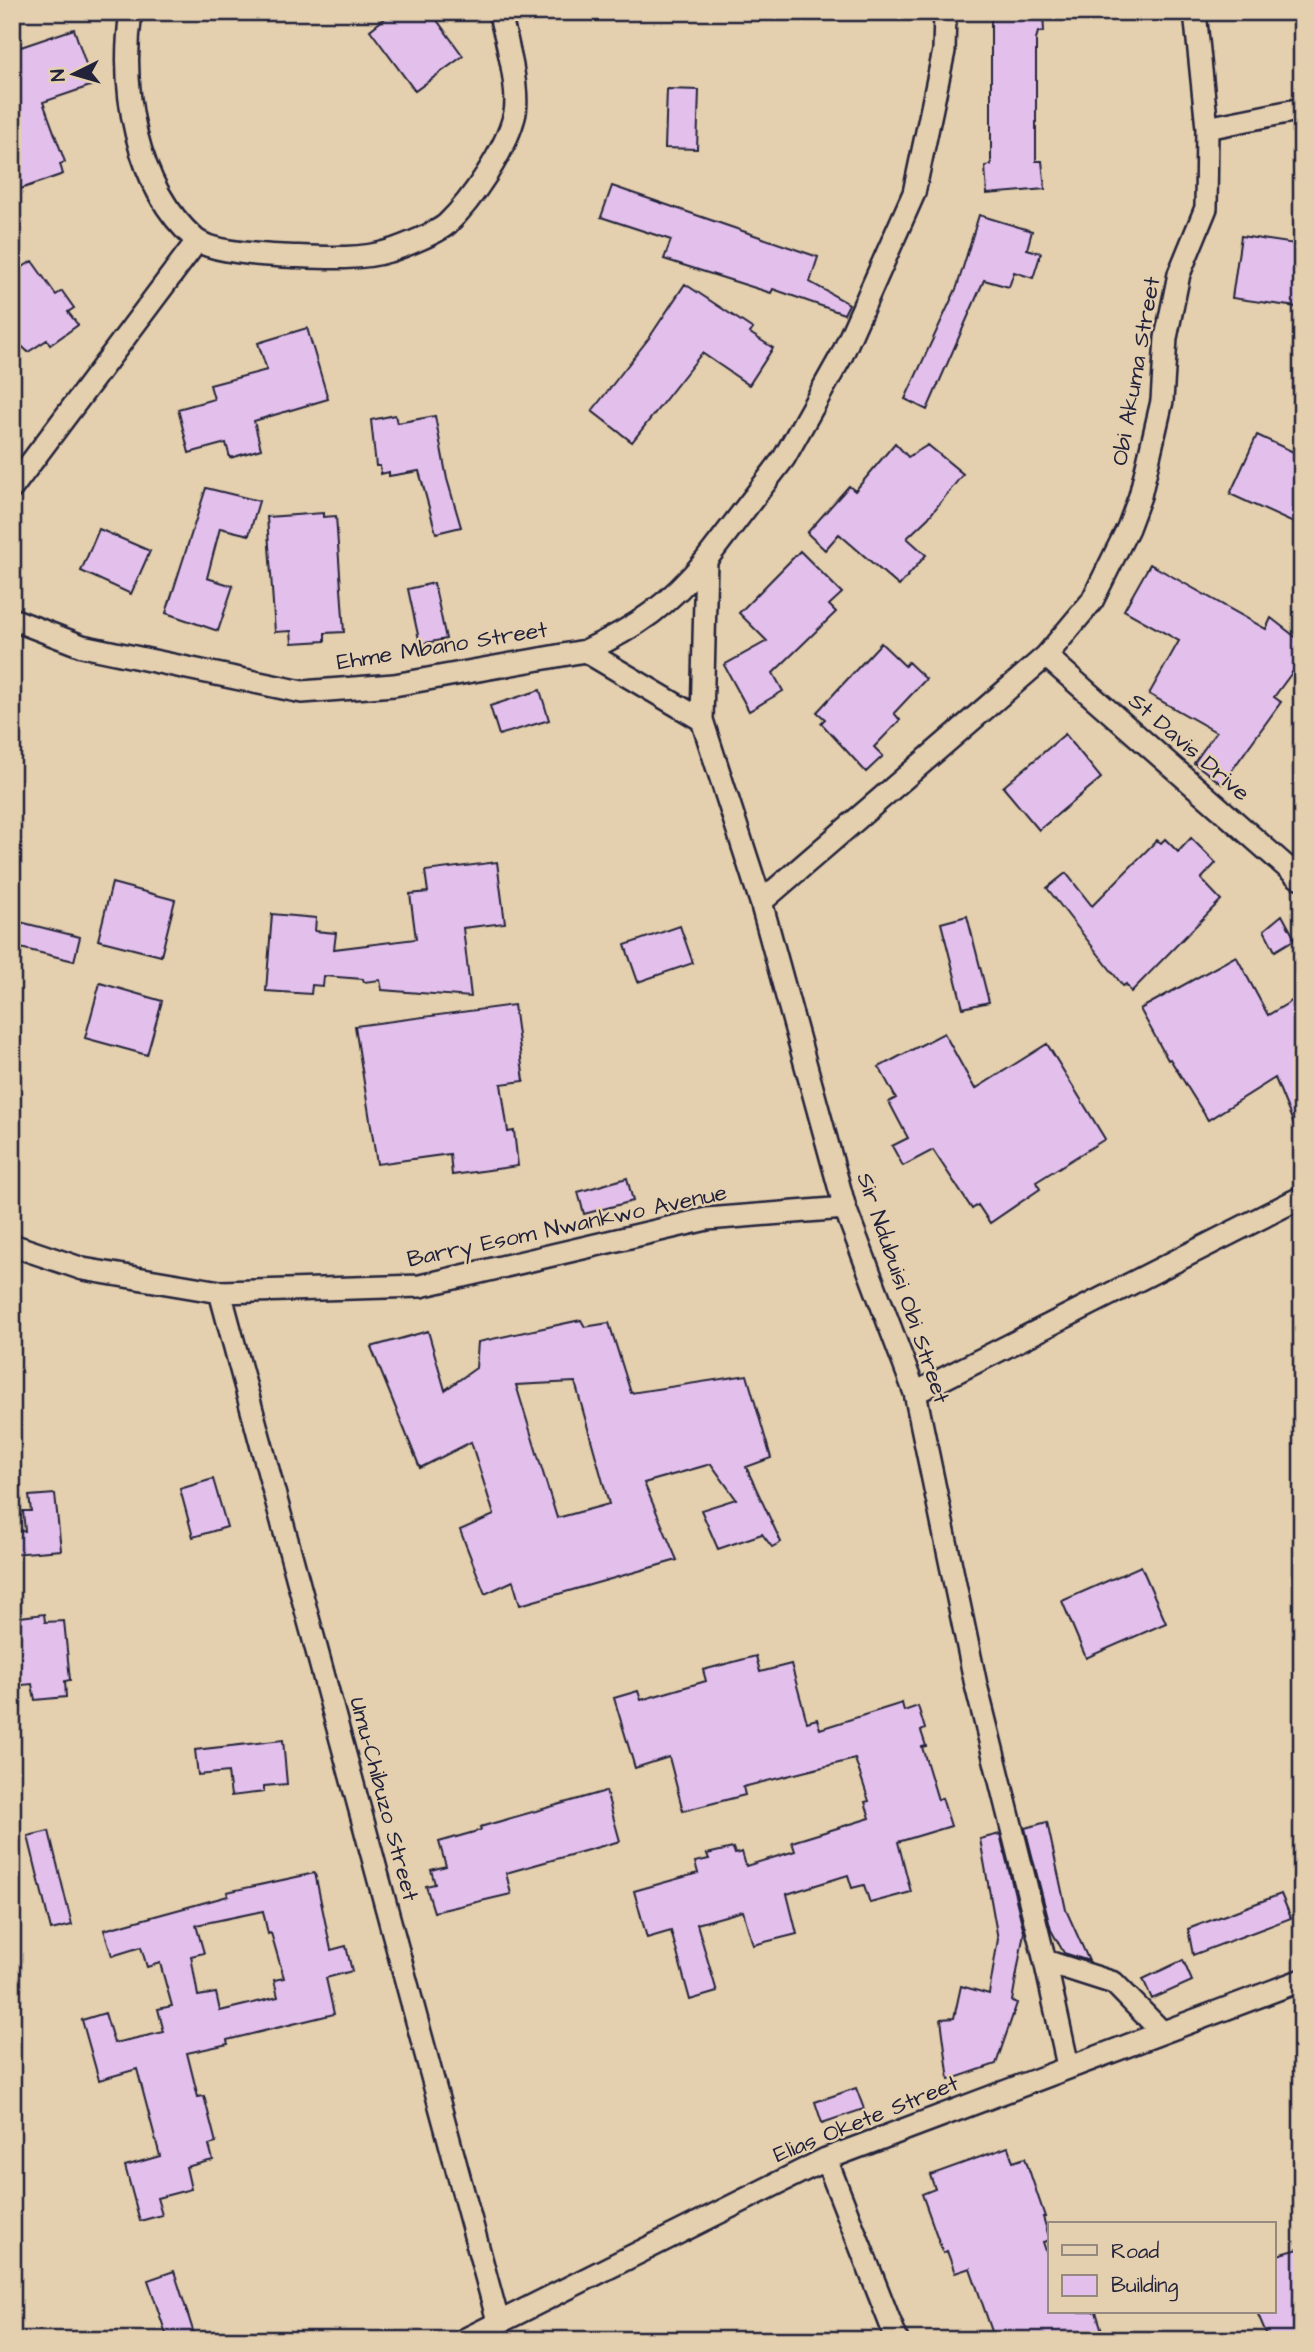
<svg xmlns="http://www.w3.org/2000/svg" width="1314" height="2352" font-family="'Architects Daughter',sans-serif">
<rect width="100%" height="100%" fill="#e4cfae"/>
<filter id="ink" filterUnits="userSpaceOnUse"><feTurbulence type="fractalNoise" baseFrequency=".0143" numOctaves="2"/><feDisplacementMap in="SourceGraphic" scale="14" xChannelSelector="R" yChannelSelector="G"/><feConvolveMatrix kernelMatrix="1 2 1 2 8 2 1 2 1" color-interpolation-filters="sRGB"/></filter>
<g filter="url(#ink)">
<path fill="#e3c0eb" stroke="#22223b" stroke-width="2" fill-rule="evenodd" d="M 393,12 L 431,12 L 463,56 L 415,91 L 370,30 Z
M 991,12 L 1043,12 L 1044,32 L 1038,32 L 1036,39 L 1036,161 L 1042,161 L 1045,189 L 987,194 L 985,166 L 991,165 Z
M 74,29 L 93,85 L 43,102 L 65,162 L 60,164 L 63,174 L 12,192 L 12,50 Z
M 667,89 L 699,90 L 697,149 L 665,148 Z
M 612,186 L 818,257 L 810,282 L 849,304 L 844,314 L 773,289 L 771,293 L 664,259 L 671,240 L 601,217 Z
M 979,215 L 1032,231 L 1027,249 L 1041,253 L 1033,278 L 1014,272 L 1009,287 L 984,280 L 927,410 L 905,399 L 957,287 Z
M 1241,236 L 1302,245 L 1297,307 L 1232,298 Z
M 32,261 L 56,295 L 62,291 L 74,308 L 68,312 L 78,325 L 50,345 L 47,340 L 28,352 L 12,337 L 12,274 Z
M 685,284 L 753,329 L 750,333 L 773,348 L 749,385 L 702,353 L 632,442 L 592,411 L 649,338 Z
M 307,328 L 328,399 L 254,421 L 261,449 L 230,458 L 226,443 L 189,453 L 178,409 L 214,399 L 210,385 L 267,370 L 258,343 Z
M 395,415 L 397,423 L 435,416 L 447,479 L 461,527 L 436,533 L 419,471 L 389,476 L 389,472 L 381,474 L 380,466 L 376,466 L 371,420 Z
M 1257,435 L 1302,456 L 1302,527 L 1230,494 Z
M 895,443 L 908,457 L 928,445 L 963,474 L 928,518 L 907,538 L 926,555 L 899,586 L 839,534 L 825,550 L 807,533 L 849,486 L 855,491 Z
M 206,488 L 259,501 L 249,535 L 220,528 L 207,578 L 233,586 L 218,631 L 166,613 Z
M 323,513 L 323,517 L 336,516 L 344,632 L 325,633 L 325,641 L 292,643 L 291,631 L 275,632 L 267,517 Z
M 99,529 L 150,551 L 131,594 L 81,571 Z
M 800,551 L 842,593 L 829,605 L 836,612 L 773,673 L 783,691 L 749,711 L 724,665 L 767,641 L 739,613 Z
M 1150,564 L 1266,629 L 1271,618 L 1302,642 L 1302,659 L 1274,697 L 1281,702 L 1222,784 L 1194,763 L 1216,732 L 1149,694 L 1179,641 L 1124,610 Z
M 434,583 L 446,639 L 420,644 L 408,589 Z
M 881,643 L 905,666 L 908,662 L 926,679 L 894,713 L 900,720 L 874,747 L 883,756 L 866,772 L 821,723 L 825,719 L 817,712 Z
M 540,690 L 549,720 L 499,735 L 490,706 Z
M 1065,734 L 1101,778 L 1039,830 L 1003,787 Z
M 1191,838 L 1216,863 L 1201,879 L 1221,900 L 1131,992 L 1126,984 L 1123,986 L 1047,888 L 1066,873 L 1092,906 L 1157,840 L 1161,843 L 1165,839 L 1178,852 Z
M 497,862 L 505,923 L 463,928 L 471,997 L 382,990 L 380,980 L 364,982 L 363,979 L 324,976 L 323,986 L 312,985 L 311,994 L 266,991 L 272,914 L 316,918 L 315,931 L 336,933 L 334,949 L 416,939 L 410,894 L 428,892 L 425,871 Z
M 112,883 L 175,900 L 161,956 L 98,940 Z
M 1282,915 L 1295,939 L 1275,951 L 1264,930 Z
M 967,916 L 989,1002 L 963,1008 L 941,923 Z
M 16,921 L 80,937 L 74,961 L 12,946 Z
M 680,926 L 693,963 L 638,982 L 625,945 Z
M 1236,956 L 1268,1015 L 1302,995 L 1302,1144 L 1275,1078 L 1208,1120 L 1170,1059 L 1168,1060 L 1140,1009 Z
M 100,983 L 162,1001 L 147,1055 L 85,1038 Z
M 514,1005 L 524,1081 L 501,1084 L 508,1132 L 514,1131 L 518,1166 L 452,1175 L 450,1154 L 377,1164 L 355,1026 Z
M 944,1033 L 975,1089 L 1047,1044 L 1105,1139 L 1036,1182 L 1040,1189 L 990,1223 L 978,1205 L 972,1209 L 933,1150 L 903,1166 L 892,1146 L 908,1138 L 889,1102 L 896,1098 L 879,1067 Z
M 627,1178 L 633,1201 L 584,1214 L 578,1192 Z
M 581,1320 L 585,1327 L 609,1323 L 631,1393 L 747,1375 L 771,1458 L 746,1467 L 781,1542 L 772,1547 L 762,1534 L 718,1549 L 701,1510 L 736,1499 L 711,1464 L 644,1483 L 677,1560 L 520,1605 L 513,1581 L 485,1594 L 460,1530 L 494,1515 L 471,1442 L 420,1468 L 371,1347 L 428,1331 L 445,1390 L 476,1368 L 478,1342 ZM 575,1382 L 609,1504 L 557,1518 L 516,1385 Z
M 213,1479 L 227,1527 L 193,1537 L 180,1489 Z
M 55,1494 L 61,1550 L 12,1554 L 12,1532 L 25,1531 L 23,1511 L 31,1511 L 29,1496 Z
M 1141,1566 L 1166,1623 L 1086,1658 L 1062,1601 Z
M 44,1614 L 45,1622 L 64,1621 L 70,1680 L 65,1681 L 66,1697 L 35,1700 L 32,1684 L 12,1686 L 12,1618 Z
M 756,1656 L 760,1672 L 791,1664 L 807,1722 L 817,1719 L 820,1729 L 902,1703 L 904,1711 L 918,1706 L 925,1729 L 921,1731 L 926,1746 L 922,1747 L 938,1800 L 942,1798 L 951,1826 L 898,1842 L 911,1892 L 870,1903 L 864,1885 L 852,1888 L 848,1875 L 787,1894 L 797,1934 L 753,1945 L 743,1911 L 697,1924 L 717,1992 L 690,2000 L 671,1931 L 647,1938 L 634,1891 L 698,1873 L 695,1862 L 709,1859 L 707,1854 L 733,1848 L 735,1854 L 742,1852 L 746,1866 L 795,1851 L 792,1842 L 870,1818 L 865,1802 L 869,1801 L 855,1759 L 743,1787 L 745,1795 L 683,1811 L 669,1757 L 635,1768 L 614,1698 L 638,1691 L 641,1700 L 706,1681 L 703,1670 Z
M 283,1740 L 287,1784 L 264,1786 L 264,1792 L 231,1796 L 228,1772 L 198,1775 L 195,1750 Z
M 606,1791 L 620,1841 L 506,1873 L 511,1894 L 434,1912 L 426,1886 L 435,1884 L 431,1870 L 446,1866 L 439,1842 L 481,1830 L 480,1827 Z
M 1047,1822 L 1066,1910 L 1089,1961 L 1064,1953 L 1051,1930 L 1025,1828 Z
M 49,1831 L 72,1925 L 51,1930 L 28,1836 Z
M 1000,1834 L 1024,1932 L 1012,2001 L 1017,2003 L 996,2064 L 949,2080 L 941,2019 L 954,2018 L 961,1986 L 989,1994 L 998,1939 L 980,1839 Z
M 315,1873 L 331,1950 L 346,1946 L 352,1971 L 326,1978 L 334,2014 L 227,2040 L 228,2044 L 187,2053 L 198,2097 L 204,2096 L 216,2143 L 209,2145 L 213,2160 L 186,2167 L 191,2189 L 157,2198 L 162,2215 L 140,2221 L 125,2166 L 160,2156 L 137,2069 L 99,2080 L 82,2020 L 105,2013 L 114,2043 L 164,2032 L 158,2009 L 172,2006 L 160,1963 L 147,1967 L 141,1947 L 112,1956 L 104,1930 L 228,1896 L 227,1892 ZM 263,1911 L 268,1934 L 271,1933 L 284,1978 L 274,1980 L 278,1997 L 220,2011 L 216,1993 L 198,1996 L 191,1956 L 204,1953 L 196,1925 Z
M 1281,1894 L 1291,1918 L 1193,1955 L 1188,1929 Z
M 1183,1960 L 1192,1981 L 1152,1999 L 1143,1979 Z
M 856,2088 L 864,2109 L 822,2123 L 815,2102 Z
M 1008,2147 L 1013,2162 L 1025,2158 L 1045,2217 L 1043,2217 L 1050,2240 L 1043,2242 L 1050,2263 L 1050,2312 L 1096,2312 L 1105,2340 L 995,2340 L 970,2268 L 955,2273 L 947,2251 L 943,2253 L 922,2194 L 935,2189 L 930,2175 Z
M 1302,2248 L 1302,2340 L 1269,2340 L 1257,2312 L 1274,2312 L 1274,2256 Z
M 174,2271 L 196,2340 L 168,2340 L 148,2280 Z"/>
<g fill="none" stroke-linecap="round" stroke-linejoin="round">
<defs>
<path id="minor" d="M 131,12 C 120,88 135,186 195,239 C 210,252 263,255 283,256 C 314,257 359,261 389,251 C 402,247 437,233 447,224 C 472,200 505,151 514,117 C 521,94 506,35 499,12
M 945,12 L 944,51 L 914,193 L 842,355 L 784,458 L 706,560 L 702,720 L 761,902 L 845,1208 L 915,1393 L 976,1685 L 1045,1961 L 1068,2066
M 1207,128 L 1302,109
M 12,488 L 197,241
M 12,619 L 82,646 L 302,692 L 394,685 L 585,651 L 702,720
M 585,651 C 638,627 669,604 706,560
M 1046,656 L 1298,877
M 761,902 L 1046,656 L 1092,601 L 1128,528 L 1140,496 L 1162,401 L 1166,338 L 1179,274 L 1206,208 L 1207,128 L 1195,12
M 12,1245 L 83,1269 L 220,1292 L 420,1286 L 707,1219 L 845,1208
M 220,1292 L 498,2321
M 915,1393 L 1302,1197
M 1045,1961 L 1114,1983 L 1162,2032
M 826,2159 L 897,2340
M 464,2340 L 826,2159 L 1302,1980"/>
</defs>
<use href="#minor" stroke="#22223b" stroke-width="26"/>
<use href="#minor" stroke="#e4cfae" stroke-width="21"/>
</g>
</g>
<g text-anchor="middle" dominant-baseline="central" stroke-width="5" stroke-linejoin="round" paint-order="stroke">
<g font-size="23" fill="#22223b" stroke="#e4cfae">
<text transform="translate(1136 371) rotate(-80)">Obi Akuma Street</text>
<text transform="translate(442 646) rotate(-9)">Ehme Mbano Street</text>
<text transform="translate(1189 747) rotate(41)">St Davis Drive</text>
<text transform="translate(567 1226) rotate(-12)">Barry Esom Nwankwo Avenue</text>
<text transform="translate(903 1288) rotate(71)">Sir Ndubuisi Obi Street</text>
<text transform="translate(384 1799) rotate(75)">Umu-Chibuzo Street</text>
<text transform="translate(866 2119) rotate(-22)">Elias Okete Street</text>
</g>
</g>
<rect width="1314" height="2352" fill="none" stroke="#e4cfae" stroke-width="42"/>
<rect x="21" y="21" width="1272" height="2310" fill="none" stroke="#22223b" stroke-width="2.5" filter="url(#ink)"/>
<rect x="1048" y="2222" width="228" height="91" fill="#e4cfae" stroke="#968a80" stroke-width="2"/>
<rect x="1062" y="2245" width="35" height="10" fill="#e4cfae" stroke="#968a80" stroke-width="2"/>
<text x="1111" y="2258" font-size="21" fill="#22223b">Road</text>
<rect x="1062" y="2275" width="35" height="21" fill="#e3c0eb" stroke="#968a80" stroke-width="2"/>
<text x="1111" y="2292" font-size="21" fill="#22223b">Building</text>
<g transform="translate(74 74) rotate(265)" stroke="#e4cfae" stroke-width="5" paint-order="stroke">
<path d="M0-5L12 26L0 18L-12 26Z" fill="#22223b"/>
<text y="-10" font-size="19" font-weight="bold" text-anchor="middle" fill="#22223b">N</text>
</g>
</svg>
